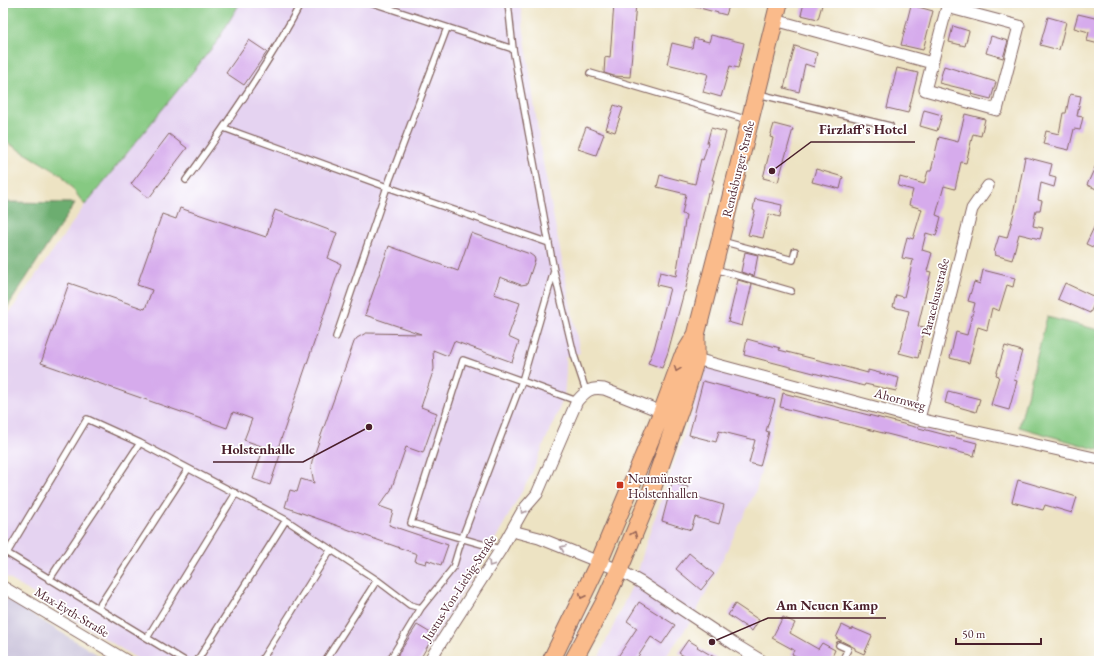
<svg xmlns="http://www.w3.org/2000/svg" width="1102" height="664" font-family="'EB Garamond',serif">
<rect width="100%" height="100%" fill="#fff"/>
<filter id="ink" filterUnits="userSpaceOnUse"><feTurbulence type="fractalNoise" baseFrequency=".025" numOctaves="2"/><feDisplacementMap in="SourceGraphic" scale="8" xChannelSelector="R" yChannelSelector="G"/><feConvolveMatrix kernelMatrix="1 2 1 2 8 2 1 2 1" color-interpolation-filters="sRGB"/></filter>
<filter id="wash" filterUnits="userSpaceOnUse"><feTurbulence type="fractalNoise" baseFrequency=".012" numOctaves="4" result="noise"/><feDisplacementMap in="SourceGraphic" scale="16" xChannelSelector="R" yChannelSelector="G"/><feGaussianBlur stdDeviation="0.9" result="paint"/><feColorMatrix in="noise" values="0 0 0 0 0 0 0 0 0 0 0 0 0 0 0 0 0 1.4 0 .05"/><feComposite in="paint" operator="in"/></filter>
<g filter="url(#wash)">
<rect width="100%" height="100%" fill="#ede3c3"/>
<path fill="#e5d3f1" d="M 240,3 L 520,3 L 541,152 L 580,353 L 565,357 L 566,372 L 564,397 L 531,475 L 491,547 L 421,661 L 141,661 L 3,575 L 3,322 L 85,205 L 216,43 Z
M 707,365 L 784,382 L 756,491 L 694,617 L 663,661 L 597,661 L 637,575 L 646,543 L 681,444 Z"/>
<path fill="#c7c0d9" d="M 3,597 L 108,661 L 3,661 Z"/>
<path fill="#86c982" stroke="#687456" d="M 3,3 L 240,3 L 216,43 L 85,205 L 62,175 L 3,140 Z
M 1047,317 L 1099,330 L 1099,450 L 1019,427 Z"/>
<path fill="#6cad70" stroke="#5b664e" d="M 3,202 L 75,203 L 3,314 Z"/>
<g id="blocks">
<path fill="#d6abec" d="M 614,3 L 636,3 L 630,77 L 614,76 L 604,73 L 605,57 L 610,58 Z
M 692,3 L 730,3 L 726,15 L 692,6 Z
M 804,3 L 814,3 L 822,5 L 818,19 L 801,15 Z
M 911,5 L 933,11 L 923,50 L 901,45 Z
M 1078,14 L 1099,19 L 1099,44 L 1087,41 L 1089,32 L 1074,28 Z
M 1048,17 L 1066,22 L 1059,50 L 1040,45 Z
M 953,26 L 969,31 L 965,46 L 949,42 Z
M 711,35 L 744,43 L 738,68 L 730,66 L 721,97 L 703,92 L 708,74 L 667,64 L 672,43 L 692,48 L 694,38 L 709,42 Z
M 991,36 L 1008,41 L 1003,58 L 986,53 Z
M 249,40 L 267,52 L 244,85 L 226,73 Z
M 795,46 L 817,53 L 814,67 L 805,64 L 799,92 L 784,88 Z
M 944,66 L 996,82 L 991,99 L 971,94 L 972,91 L 939,83 Z
M 897,68 L 918,73 L 908,113 L 887,108 Z
M 1070,94 L 1081,96 L 1077,116 L 1083,117 L 1080,130 L 1074,129 L 1069,150 L 1043,144 L 1046,131 L 1059,134 L 1063,113 L 1066,113 Z
M 614,105 L 623,108 L 615,132 L 606,129 Z
M 924,110 L 942,115 L 937,131 L 920,126 Z
M 965,114 L 985,119 L 981,136 L 973,134 L 966,163 L 961,162 L 955,189 L 944,186 L 936,215 L 941,217 L 936,236 L 926,233 L 922,250 L 932,253 L 927,271 L 931,272 L 918,326 L 925,327 L 918,358 L 899,353 L 909,311 L 893,307 L 896,295 L 904,297 L 913,260 L 902,258 L 907,237 L 913,239 L 922,209 L 909,205 L 913,190 L 898,186 L 900,177 L 924,184 L 928,171 L 931,171 L 939,137 L 958,142 Z
M 774,124 L 793,129 L 778,182 L 763,178 L 773,138 L 770,137 Z
M 586,127 L 604,134 L 596,155 L 578,149 Z
M 711,128 L 726,132 L 712,180 L 714,180 L 710,194 L 708,193 L 685,292 L 684,292 L 668,352 L 662,368 L 648,363 L 654,349 L 670,288 L 657,285 L 660,272 L 676,276 L 686,215 L 682,214 L 686,194 L 657,187 L 660,175 L 695,184 L 701,159 L 703,160 L 708,143 L 707,143 Z
M 169,134 L 187,148 L 149,198 L 131,184 Z
M 1025,157 L 1052,164 L 1049,176 L 1056,178 L 1054,187 L 1041,183 L 1038,200 L 1042,201 L 1040,210 L 1036,210 L 1033,226 L 1043,228 L 1040,239 L 1019,234 L 1012,260 L 995,255 L 996,253 L 994,252 L 999,236 L 1007,238 L 1015,209 Z
M 1099,158 L 1099,190 L 1087,185 Z
M 816,169 L 843,177 L 840,189 L 812,182 Z
M 755,199 L 782,205 L 780,217 L 769,214 L 763,238 L 748,235 L 755,211 L 753,210 Z
M 180,208 L 266,237 L 275,210 L 337,233 L 328,258 L 341,264 L 278,448 L 282,449 L 270,485 L 253,479 L 264,447 L 244,440 L 252,419 L 233,412 L 227,428 L 41,363 L 69,283 L 145,309 L 152,290 L 137,285 L 162,214 L 176,219 Z
M 1099,217 L 1099,250 L 1086,244 Z
M 471,233 L 530,254 L 534,257 L 535,260 L 527,284 L 521,285 L 500,277 L 494,294 L 520,303 L 508,337 L 519,342 L 512,362 L 454,341 L 448,356 L 433,350 L 434,369 L 421,407 L 437,413 L 423,453 L 406,447 L 391,490 L 379,506 L 393,511 L 389,525 L 448,545 L 441,565 L 427,560 L 426,564 L 415,561 L 417,554 L 285,507 L 290,490 L 297,492 L 301,479 L 314,483 L 311,467 L 312,461 L 354,342 L 357,338 L 366,333 L 421,334 L 365,315 L 389,246 L 458,271 Z
M 745,252 L 758,255 L 754,276 L 741,272 Z
M 983,270 L 1015,278 L 1013,287 L 1007,285 L 999,311 L 992,308 L 987,330 L 978,327 L 969,363 L 950,358 L 956,332 L 967,335 L 975,303 L 968,301 L 974,282 L 980,284 Z
M 738,280 L 752,284 L 742,326 L 728,322 Z
M 1065,283 L 1097,298 L 1090,313 L 1058,299 Z
M 747,339 L 780,348 L 779,350 L 838,365 L 868,373 L 868,370 L 899,378 L 896,391 L 865,384 L 864,386 L 744,355 Z
M 1005,346 L 1022,351 L 1014,380 L 1017,381 L 1009,410 L 991,405 L 999,376 L 996,375 Z
M 703,381 L 775,400 L 766,431 L 769,432 L 760,466 L 749,463 L 755,440 L 719,431 L 716,442 L 689,435 Z
M 948,391 L 980,399 L 976,412 L 945,403 Z
M 783,393 L 977,443 L 974,456 L 780,407 Z
M 1018,480 L 1077,497 L 1072,513 L 1045,505 L 1043,510 L 1012,502 Z
M 672,483 L 688,487 L 686,494 L 724,505 L 719,524 L 695,517 L 691,530 L 662,521 Z
M 689,553 L 714,574 L 701,590 L 676,569 Z
M 639,602 L 675,625 L 662,644 L 651,637 L 635,661 L 615,661 L 637,628 L 627,621 Z
M 735,604 L 759,620 L 752,631 L 728,615 Z
M 783,617 L 795,623 L 790,633 L 818,649 L 822,643 L 835,650 L 830,661 L 805,661 L 792,654 L 794,650 L 772,638 Z
M 417,625 L 434,635 L 419,661 L 394,661 Z
M 842,625 L 852,630 L 853,628 L 872,636 L 864,654 L 855,650 L 855,648 L 836,638 Z
M 688,640 L 698,646 L 697,647 L 721,661 L 692,661 L 679,653 Z"/>
</g>
</g>
<g filter="url(#ink)">
<use href="#blocks" fill-opacity="0" stroke="#836460" stroke-width="1"/>
<g fill="none" stroke-linecap="round" stroke-linejoin="round">
<defs>
<path id="service" d="M 373,3 L 513,49
M 508,3 L 513,49 L 554,271 L 522,381 L 577,401
M 590,73 L 748,120
M 758,94 L 890,126
M 224,128 L 387,187 L 549,243
M 186,180 C 227,124 268,65 301,3
M 721,241 L 793,260 L 795,251
M 715,269 L 791,291
M 554,271 L 574,355 L 586,391
M 336,337 L 387,187 L 447,28
M 49,580 L 140,443
M 98,608 L 188,469
M 147,638 L 236,493
M 839,645 L 848,649 L 842,661
M 185,661 L 7,553 L 87,419 L 140,443 L 286,520 L 377,580 L 410,605 L 421,608
M 197,661 L 286,520
M 261,661 L 331,549
M 325,661 L 377,580
M 389,661 L 421,608 L 453,568 L 462,538 L 522,381 L 463,360 L 411,523 C 441,532 471,542 501,549"/>
<path id="minor" d="M 947,7 L 1019,26 L 997,110 L 925,90 Z
M 775,20 L 932,63
M 696,359 L 919,419 L 1099,459
M 919,419 L 972,209 L 988,186
M 512,531 L 539,538 L 619,570 L 642,583 L 734,644 L 762,661
M 3,587 L 127,661
M 429,661 L 501,549 L 523,510 L 537,494 L 577,401 C 586,391 590,387 604,389 L 662,412 L 665,417"/>
<path id="primary" d="M 551,661 L 599,562 L 662,412 L 682,358 L 696,335 L 720,241 L 779,3
M 573,661 L 604,603 L 619,570 L 650,495 L 684,398 L 696,359 L 696,335"/>
</defs>
<use href="#service" stroke="#836460" stroke-width="8"/>
<use href="#minor" stroke="#836460" stroke-width="13"/>
<use href="#primary" stroke="#836460" stroke-width="19"/>
<use href="#service" stroke="#fff" stroke-width="5.5"/>
<use href="#minor" stroke="#fff" stroke-width="11"/>
<use href="#primary" stroke="#fabb8b" stroke-width="17"/>
</g>
<defs><path id="oneway-chevron" d="M-2-3.5L2.5 0L-2 3.5" fill="none" stroke-width="1.6" stroke-linecap="round" stroke-linejoin="round"/></defs>
<g stroke="#996556">
<use href="#oneway-chevron" transform="translate(677 369) rotate(111)"/>
<use href="#oneway-chevron" transform="translate(634 534) rotate(-68)"/>
<use href="#oneway-chevron" transform="translate(582 596) rotate(116)"/>
</g>
<g stroke="#ae9aa0">
<use href="#oneway-chevron" transform="translate(523 511) rotate(124)"/>
<use href="#oneway-chevron" transform="translate(563 548) rotate(-157)"/>
<use href="#oneway-chevron" transform="translate(491 564) rotate(123)"/>
</g>
</g>
<rect fill="#c8321e" stroke="#fff" stroke-width="1.5" x="616" y="481" width="8" height="8" rx="2"/>
<g text-anchor="middle" dominant-baseline="central" stroke-width="3.5" stroke-linejoin="round" paint-order="stroke">
<g font-size="13" fill="#4a1f2b" stroke="#fff">
<text transform="translate(738 169) rotate(-76)">Rendsburger Straße</text>
<text transform="translate(935 297) rotate(-76)">Paracelsusstraße</text>
<text transform="translate(900 399) rotate(15)">Ahornweg</text>
<text transform="translate(459 588) rotate(-57)">Justus-Von-Liebig-Straße</text>
<text transform="translate(72 612) rotate(31)">Max-Eyth-Straße</text>
</g>
<g font-size="13" fill="#4a1f2b" stroke="#fff" text-anchor="start">
<text x="628" y="478">Neumünster<tspan x="628" dy="15">Holstenhallen</tspan></text>
</g>
</g>
<path fill="none" stroke="#4a1f2b" stroke-width="1.5" d="M772 171L811 142H915M369 427L303 462H213M712 642L768 618H886"/>
<g fill="#4a1f2b" stroke="#fff" stroke-width="1.5">
<circle cx="772" cy="171" r="4"/>
<circle cx="369" cy="427" r="4"/>
<circle cx="712" cy="642" r="4"/>
</g>
<g font-size="14" text-anchor="middle" font-weight="bold" fill="#4a1f2b" stroke="#fff" stroke-width="3.5" stroke-linejoin="round" paint-order="stroke">
<text x="863" y="134">Firzlaff's Hotel</text>
<text x="258" y="454">Holstenhalle</text>
<text x="827" y="610">Am Neuen Kamp</text>
</g>
<rect width="1102" height="664" fill="none" stroke="#fff" stroke-width="16"/>
<path d="M956 638v6h85v-6" fill="none" stroke="#4a1f2b" stroke-width="2"/>
<text x="962" y="638" font-size="12" fill="#4a1f2b" stroke="#ffffff" stroke-width="3" paint-order="stroke">50 m</text>
</svg>
